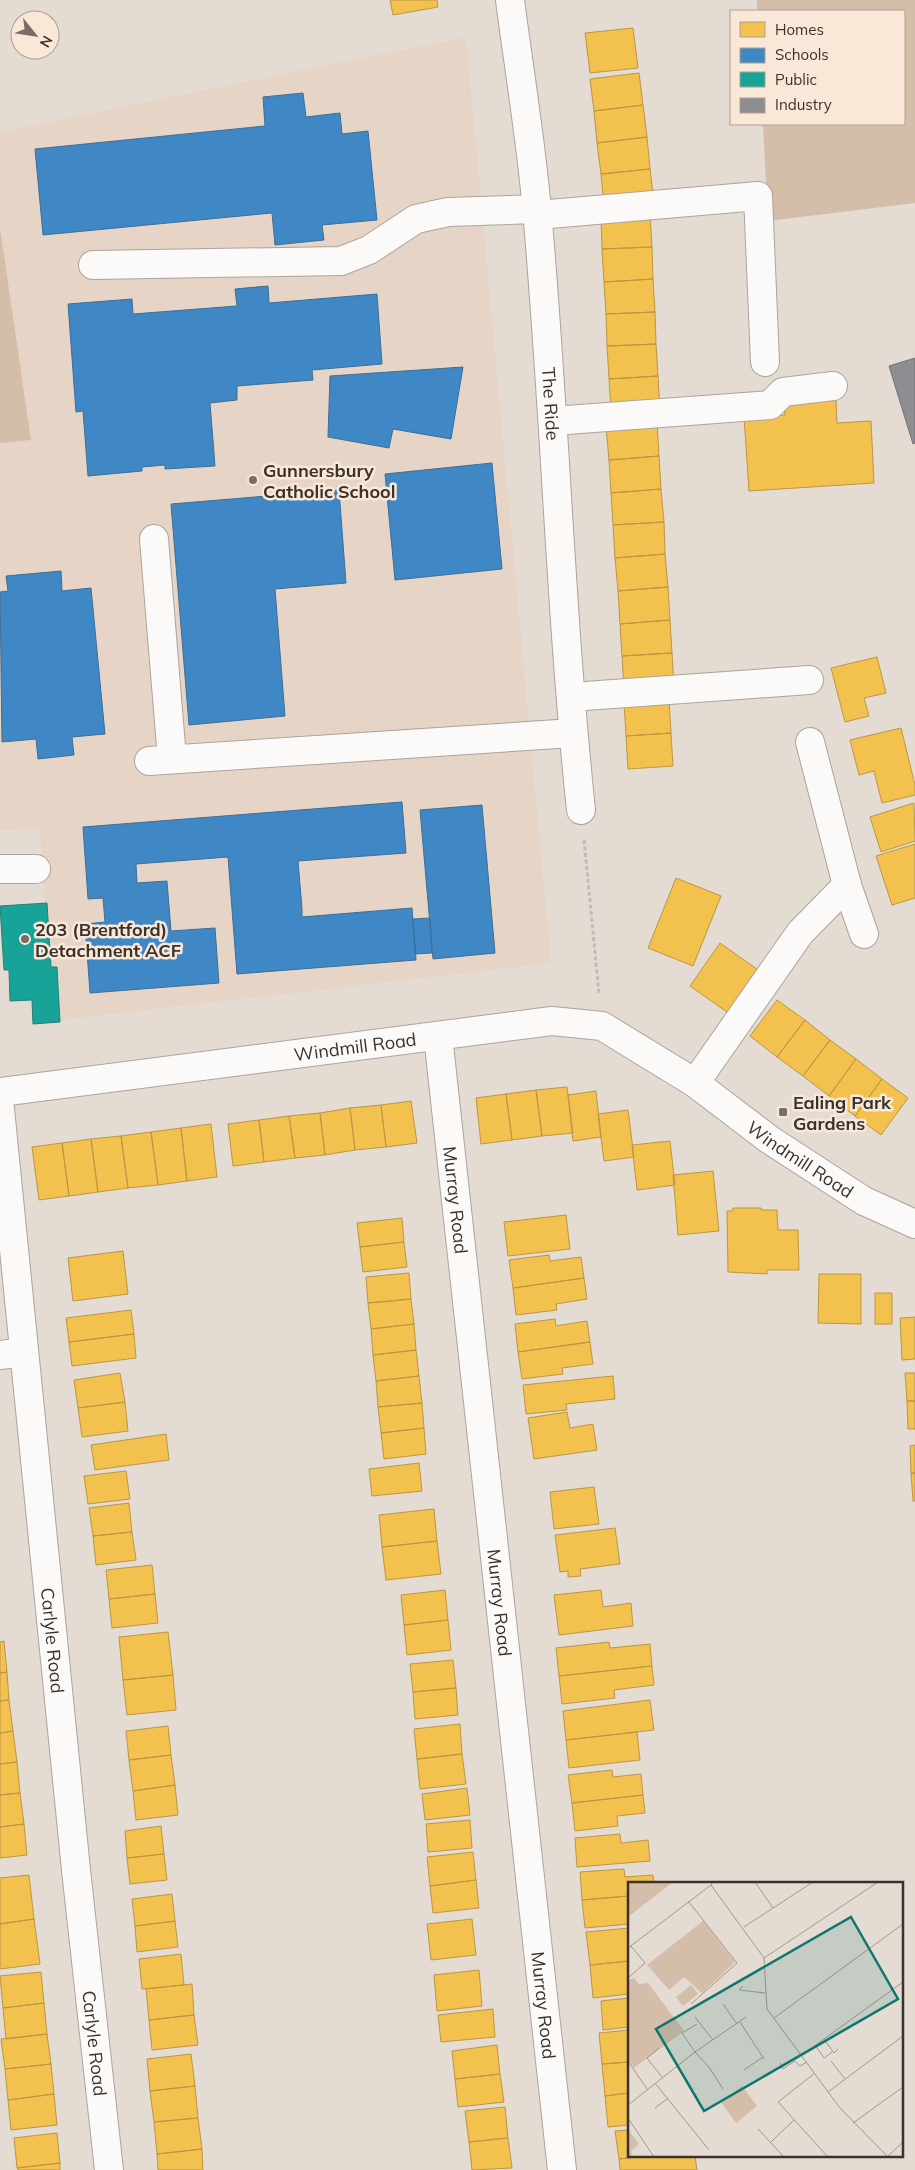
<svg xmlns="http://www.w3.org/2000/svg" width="915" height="2170" font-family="Mulish,sans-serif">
<rect width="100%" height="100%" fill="#e4dbd3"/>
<path fill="#e6d5c6" d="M 466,37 L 551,963 L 52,1021 L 40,829 L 0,830 L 0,132 Z"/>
<path fill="#d4bda9" d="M 757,0 L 915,0 L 915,203 L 768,221 L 763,124 L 904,124 L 904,11 L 757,11 Z
M 0,228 L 31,440 L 0,443 Z"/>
<path fill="#f2c14e" stroke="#bb9644" d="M 390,0 L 437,0 L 438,7 L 393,15 Z
M 633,28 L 638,68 L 590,73 L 585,33 Z
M 639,73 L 643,105 L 594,111 L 590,79 Z
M 643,105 L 647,137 L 597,143 L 594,111 Z
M 647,137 L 650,169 L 601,174 L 597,143 Z
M 650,169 L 654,201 L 604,206 L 601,174 Z
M 650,214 L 652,247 L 602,249 L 601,217 Z
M 652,247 L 653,279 L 604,282 L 602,249 Z
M 653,279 L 655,312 L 606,314 L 604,282 Z
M 655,312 L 656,344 L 607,346 L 606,314 Z
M 656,344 L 658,376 L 609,379 L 607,346 Z
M 658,376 L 660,409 L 611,411 L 609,379 Z
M 836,400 L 837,423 L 871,421 L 874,483 L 749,491 L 744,417 L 785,415 L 784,403 Z
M 657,424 L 659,456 L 609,460 L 606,427 Z
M 659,456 L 661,489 L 611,493 L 609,460 Z
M 661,489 L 664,522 L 613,525 L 611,493 Z
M 664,522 L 665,554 L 615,558 L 613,525 Z
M 665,554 L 668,587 L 618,591 L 615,558 Z
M 668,587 L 670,620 L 620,624 L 618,591 Z
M 670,620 L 672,653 L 622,656 L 620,624 Z
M 672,653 L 674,685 L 624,689 L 622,656 Z
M 877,657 L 886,693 L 864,698 L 869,716 L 845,722 L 831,668 Z
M 669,699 L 671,733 L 626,736 L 624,703 Z
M 901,728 L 915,785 L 915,795 L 882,803 L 874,771 L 859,775 L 850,740 Z
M 671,733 L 673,766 L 628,769 L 626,736 Z
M 914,803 L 915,841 L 881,852 L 870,817 Z
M 915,844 L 915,898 L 892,905 L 876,856 Z
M 676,878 L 721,896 L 693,966 L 648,948 Z
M 720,943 L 758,970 L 727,1012 L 690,986 Z
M 777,1000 L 805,1020 L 777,1057 L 750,1036 Z
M 805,1020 L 830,1040 L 803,1076 L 777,1057 Z
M 830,1040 L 856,1059 L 829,1096 L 803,1076 Z
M 856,1059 L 882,1079 L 855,1116 L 829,1096 Z
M 882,1079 L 908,1098 L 881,1135 L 855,1116 Z
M 567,1087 L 573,1133 L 542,1136 L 536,1090 Z
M 536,1090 L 542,1136 L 512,1140 L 506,1094 Z
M 596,1091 L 601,1137 L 573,1141 L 568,1095 Z
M 506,1094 L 512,1140 L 481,1144 L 476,1098 Z
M 411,1101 L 417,1143 L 386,1147 L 381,1105 Z
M 381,1105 L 386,1147 L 355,1150 L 350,1108 Z
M 350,1108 L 355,1150 L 325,1155 L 320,1113 Z
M 628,1110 L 634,1157 L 604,1161 L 598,1114 Z
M 320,1113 L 325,1155 L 295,1158 L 289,1116 Z
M 289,1116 L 295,1158 L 264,1162 L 259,1120 Z
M 259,1120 L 264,1162 L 233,1166 L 228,1124 Z
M 211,1124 L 217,1177 L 187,1181 L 181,1128 Z
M 181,1128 L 187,1181 L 158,1185 L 151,1132 Z
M 151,1132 L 158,1185 L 128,1188 L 121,1136 Z
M 121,1136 L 128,1188 L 98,1192 L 91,1139 Z
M 91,1139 L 98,1192 L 69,1196 L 62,1143 Z
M 670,1141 L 675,1185 L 637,1190 L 632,1145 Z
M 62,1143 L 69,1196 L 39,1200 L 32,1147 Z
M 713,1171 L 719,1231 L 678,1235 L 673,1175 Z
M 733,1208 L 761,1208 L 761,1210 L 777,1210 L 778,1230 L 798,1230 L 799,1270 L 767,1270 L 767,1274 L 728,1272 L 727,1211 L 732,1211 Z
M 566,1215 L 570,1249 L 508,1256 L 504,1222 Z
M 402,1218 L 404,1242 L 360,1247 L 357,1223 Z
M 404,1242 L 407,1267 L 363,1272 L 360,1247 Z
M 123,1251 L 128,1294 L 73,1301 L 68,1258 Z
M 549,1255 L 550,1261 L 581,1257 L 584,1278 L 513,1288 L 509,1260 Z
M 409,1273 L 411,1299 L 368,1303 L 366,1277 Z
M 819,1274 L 861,1274 L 861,1324 L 818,1323 Z
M 584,1278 L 587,1299 L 556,1304 L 557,1310 L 516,1315 L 513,1288 Z
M 875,1293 L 892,1293 L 892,1324 L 875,1324 Z
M 411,1299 L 414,1324 L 371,1329 L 368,1303 Z
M 131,1310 L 134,1334 L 69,1342 L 66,1318 Z
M 915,1317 L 915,1359 L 902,1360 L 900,1318 Z
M 555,1319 L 556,1326 L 587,1321 L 590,1342 L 518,1352 L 515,1324 Z
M 414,1324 L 416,1350 L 373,1355 L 371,1329 Z
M 134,1334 L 136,1358 L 72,1366 L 69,1342 Z
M 590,1342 L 593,1364 L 562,1368 L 563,1374 L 522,1379 L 518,1352 Z
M 416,1350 L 419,1376 L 376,1381 L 373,1355 Z
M 120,1373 L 125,1402 L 78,1408 L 74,1380 Z
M 905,1373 L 915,1373 L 915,1401 L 907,1401 Z
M 419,1376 L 422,1403 L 378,1407 L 376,1381 Z
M 613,1376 L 615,1399 L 566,1404 L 567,1410 L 526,1414 L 523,1385 Z
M 907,1401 L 915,1401 L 915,1429 L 908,1429 Z
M 125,1402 L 128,1431 L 82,1437 L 78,1408 Z
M 422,1403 L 424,1428 L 381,1433 L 378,1407 Z
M 567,1412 L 570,1428 L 593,1424 L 597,1450 L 534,1459 L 528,1418 Z
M 424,1428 L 426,1454 L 384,1459 L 381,1433 Z
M 166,1434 L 169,1460 L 95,1470 L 91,1445 Z
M 915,1445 L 915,1473 L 911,1473 L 910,1446 Z
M 419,1463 L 422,1491 L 372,1496 L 369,1469 Z
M 126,1471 L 130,1499 L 88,1504 L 84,1476 Z
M 911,1473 L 915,1473 L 915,1501 L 913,1501 Z
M 594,1487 L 599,1524 L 554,1529 L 550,1492 Z
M 129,1503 L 132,1532 L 93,1536 L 89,1508 Z
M 434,1509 L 437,1541 L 382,1547 L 379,1515 Z
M 615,1528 L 620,1564 L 580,1569 L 581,1576 L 568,1577 L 568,1571 L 560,1572 L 555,1535 Z
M 132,1532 L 136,1560 L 96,1565 L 93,1536 Z
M 437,1541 L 441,1574 L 386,1580 L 382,1547 Z
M 152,1565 L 155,1594 L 109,1599 L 106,1570 Z
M 445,1590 L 448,1620 L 404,1625 L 401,1595 Z
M 601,1590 L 603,1607 L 631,1603 L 633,1626 L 559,1635 L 554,1595 Z
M 155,1594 L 158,1623 L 112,1628 L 109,1599 Z
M 448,1620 L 451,1650 L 407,1655 L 404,1625 Z
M 168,1632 L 173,1675 L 123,1680 L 119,1637 Z
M 4,1641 L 7,1672 L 0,1673 L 0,1642 Z
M 609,1642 L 610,1648 L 650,1644 L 652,1666 L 559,1676 L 556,1648 Z
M 453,1660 L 456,1688 L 413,1692 L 410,1664 Z
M 652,1666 L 654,1685 L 614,1690 L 615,1698 L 562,1704 L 559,1676 Z
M 7,1672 L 9,1700 L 0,1701 L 0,1673 Z
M 173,1675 L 176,1710 L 127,1715 L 123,1680 Z
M 456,1688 L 458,1715 L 415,1719 L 413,1692 Z
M 9,1700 L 13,1731 L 0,1733 L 0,1701 Z
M 650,1700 L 654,1730 L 566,1740 L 563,1711 Z
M 460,1724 L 462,1754 L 417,1759 L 414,1729 Z
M 168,1726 L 171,1755 L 129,1760 L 126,1731 Z
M 13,1731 L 17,1762 L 0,1764 L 0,1733 Z
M 637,1732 L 640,1760 L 569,1768 L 566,1740 Z
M 462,1754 L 466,1784 L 420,1789 L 417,1759 Z
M 171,1755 L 175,1785 L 133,1791 L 129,1760 Z
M 17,1762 L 20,1793 L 0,1795 L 0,1764 Z
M 612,1770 L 613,1777 L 641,1774 L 643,1795 L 572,1803 L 568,1775 Z
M 175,1785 L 178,1815 L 136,1820 L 133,1791 Z
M 467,1788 L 470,1815 L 425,1820 L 422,1794 Z
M 20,1793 L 24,1824 L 0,1827 L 0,1795 Z
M 643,1795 L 645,1813 L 617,1816 L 618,1826 L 575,1831 L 572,1803 Z
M 470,1820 L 472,1848 L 428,1852 L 426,1824 Z
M 24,1824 L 27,1855 L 0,1858 L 0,1827 Z
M 161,1826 L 164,1854 L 127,1858 L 125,1831 Z
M 620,1834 L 621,1843 L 648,1840 L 650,1861 L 577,1867 L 575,1838 Z
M 473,1852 L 476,1880 L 430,1886 L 427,1857 Z
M 164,1854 L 167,1880 L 130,1884 L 127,1858 Z
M 624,1869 L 625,1877 L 653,1875 L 654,1884 L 629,1884 L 629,1896 L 582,1900 L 580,1872 Z
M 29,1875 L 34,1919 L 0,1924 L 0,1878 Z
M 476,1880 L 479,1908 L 433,1913 L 430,1886 Z
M 172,1894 L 175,1921 L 135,1926 L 132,1899 Z
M 629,1896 L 629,1924 L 585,1928 L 582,1900 Z
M 34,1919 L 40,1964 L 0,1969 L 0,1924 Z
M 472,1919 L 476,1955 L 431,1960 L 427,1924 Z
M 175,1921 L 178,1947 L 137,1952 L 135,1926 Z
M 629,1928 L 629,1961 L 590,1965 L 586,1932 Z
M 181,1954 L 184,1985 L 142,1989 L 139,1959 Z
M 629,1961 L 629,1994 L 593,1998 L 590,1965 Z
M 479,1970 L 482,2006 L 437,2011 L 434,1975 Z
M 41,1972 L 44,2003 L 3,2008 L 0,1976 Z
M 192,1984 L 194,2015 L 149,2020 L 146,1989 Z
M 629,1998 L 629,2027 L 603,2030 L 601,2001 Z
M 44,2003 L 47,2034 L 6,2039 L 3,2008 Z
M 493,2009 L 495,2037 L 441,2042 L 438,2015 Z
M 194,2015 L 198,2045 L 152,2050 L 149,2020 Z
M 629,2030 L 629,2062 L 602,2064 L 599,2033 Z
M 47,2034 L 51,2064 L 5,2069 L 1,2039 Z
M 497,2045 L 500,2074 L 455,2079 L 452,2051 Z
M 191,2054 L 195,2086 L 150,2091 L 147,2059 Z
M 629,2062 L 629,2093 L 605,2096 L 602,2064 Z
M 51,2064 L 54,2094 L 8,2100 L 5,2069 Z
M 500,2074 L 504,2102 L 458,2107 L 455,2079 Z
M 195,2086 L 198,2118 L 154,2122 L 150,2091 Z
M 629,2093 L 629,2125 L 608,2127 L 605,2096 Z
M 54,2094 L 57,2125 L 11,2130 L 8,2100 Z
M 505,2107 L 508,2138 L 469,2142 L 465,2111 Z
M 198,2118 L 202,2149 L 157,2154 L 154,2122 Z
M 629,2130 L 629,2156 L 646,2156 L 619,2159 L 615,2131 Z
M 57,2133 L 60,2163 L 17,2168 L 14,2138 Z
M 508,2138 L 512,2168 L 472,2170 L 469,2142 Z
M 202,2149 L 203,2170 L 158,2170 L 157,2154 Z
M 646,2156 L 695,2156 L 697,2170 L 620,2170 L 619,2159 Z
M 60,2163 L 60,2170 L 18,2170 L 17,2168 Z"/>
<path fill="#3f88c5" stroke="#3e6e97" d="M 303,93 L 306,117 L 340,113 L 342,134 L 368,131 L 377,220 L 322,225 L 324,240 L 275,245 L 272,213 L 43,235 L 35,149 L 265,126 L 263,97 Z
M 268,286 L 269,303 L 377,294 L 382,364 L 312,370 L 313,380 L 237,386 L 237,400 L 210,403 L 215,466 L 165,469 L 165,465 L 142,467 L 142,471 L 88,476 L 83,411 L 76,412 L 68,304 L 132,299 L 133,314 L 237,306 L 235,289 Z
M 463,367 L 451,439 L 393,429 L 389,448 L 328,437 L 330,376 Z
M 492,463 L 502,569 L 395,580 L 385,474 Z
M 339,490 L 346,583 L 275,589 L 285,716 L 189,725 L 171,504 Z
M 61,571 L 62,591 L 91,588 L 105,734 L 72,737 L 74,755 L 38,759 L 36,739 L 2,742 L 0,592 L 8,591 L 6,576 Z
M 402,802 L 406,853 L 298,861 L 302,909 L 302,917 L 412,908 L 416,960 L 237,974 L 228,857 L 136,864 L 137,883 L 167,881 L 171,931 L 215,928 L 219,983 L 90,993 L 85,924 L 105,922 L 103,898 L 88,899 L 83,827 Z
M 482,805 L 495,953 L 433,959 L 420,810 Z
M 430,918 L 432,953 L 415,954 L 413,919 Z"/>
<path fill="#17a398" stroke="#228178" d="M 47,903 L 51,967 L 57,967 L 60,1022 L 33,1024 L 32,1000 L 10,1001 L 9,970 L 4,970 L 0,906 Z"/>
<path fill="#8d8d92" stroke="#747274" d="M 915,358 L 915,443 L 913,444 L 889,366 Z"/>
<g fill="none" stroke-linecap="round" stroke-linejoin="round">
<defs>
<g id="minor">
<path id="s1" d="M 510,0 C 519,70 531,140 537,211 C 555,410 560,611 581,810"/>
<path d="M 538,215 L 758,196 L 765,362"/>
<path d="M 93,265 L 341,261 L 369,250 L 416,219 L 448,212 L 537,209"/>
<path d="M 553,421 L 770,405 L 783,392 L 833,386"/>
<path d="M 154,539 L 172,759"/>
<path d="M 571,697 L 809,680"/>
<path d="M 810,742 L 847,885"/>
<path d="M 149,761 L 573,733"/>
<path d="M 0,869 L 36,869"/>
<path id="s2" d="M 438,1036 L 562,2170"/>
<path d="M 695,1083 L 800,933 L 847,885 L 864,934"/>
<path id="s3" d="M 0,1109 L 76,1870 L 109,2170"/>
<path d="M 0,1355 L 24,1352"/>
</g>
<g id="major">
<path id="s4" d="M 0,1092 L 552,1021 L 602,1026 L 695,1083 L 770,1140 L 864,1201 L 915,1224"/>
</g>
</defs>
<use href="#minor" stroke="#aba49e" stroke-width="30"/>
<use href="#major" stroke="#aba49e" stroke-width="30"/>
<path stroke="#bfbcb9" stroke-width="3" stroke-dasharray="4 2.5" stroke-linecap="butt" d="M 584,840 L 599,993"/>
<use href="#minor" stroke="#fbfaf8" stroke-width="28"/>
<use href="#major" stroke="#fbfaf8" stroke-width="28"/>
</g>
<g fill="#766e67" stroke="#f9e8d8" stroke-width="2">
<circle cx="253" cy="480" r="5"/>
<circle cx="25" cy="939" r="5"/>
<rect x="778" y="1107" width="10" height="10" rx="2.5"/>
</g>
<g text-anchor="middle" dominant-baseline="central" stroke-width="5" stroke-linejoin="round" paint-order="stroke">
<g font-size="18" fill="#3a332d" stroke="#f9e8d8">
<text stroke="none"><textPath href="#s1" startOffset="406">The Ride</textPath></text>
<text stroke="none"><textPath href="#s4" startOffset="358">Windmill Road</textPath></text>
<text stroke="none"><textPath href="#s4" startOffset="846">Windmill Road</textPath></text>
<text stroke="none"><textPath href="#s2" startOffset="165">Murray Road</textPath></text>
<text stroke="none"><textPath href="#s2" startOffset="570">Murray Road</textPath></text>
<text stroke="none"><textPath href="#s3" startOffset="534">Carlyle Road</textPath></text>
<text stroke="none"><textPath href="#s2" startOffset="975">Murray Road</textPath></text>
<text stroke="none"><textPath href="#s3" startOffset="939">Carlyle Road</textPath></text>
</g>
<g font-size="18" font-weight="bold" fill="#3a332d" stroke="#f9e8d8" text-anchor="start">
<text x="263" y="470">Gunnersbury<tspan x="263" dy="21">Catholic School</tspan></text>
<text x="35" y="929">203 (Brentford)<tspan x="35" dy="21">Detachment ACF</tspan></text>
<text x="793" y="1102">Ealing Park<tspan x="793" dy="21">Gardens</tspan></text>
</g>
</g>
<g transform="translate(628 1882)">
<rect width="275" height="275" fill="#e4dbd3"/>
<path d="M 0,0 L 45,0 L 0,35 ZM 75,39 L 107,80 L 74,111 L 56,95 L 41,108 L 19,83 ZM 6,96 L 11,102 L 20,101 L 56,149 L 6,186 L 0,177 L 0,98 ZM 63,103 L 70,112 L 55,124 L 48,115 ZM 114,204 L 129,224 L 108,241 L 93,220 ZM 0,248 L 11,262 L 3,269 L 4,275 L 0,275 Z" fill="#d4bda9"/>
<path fill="none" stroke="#a09891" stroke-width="1" d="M 85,0 L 83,3 L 136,76 L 139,127 L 212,226 L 260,275M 127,0 L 145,26M 60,19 L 109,81 L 63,122M 116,45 L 185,0M 0,66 L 83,3M 136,76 L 250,0M 0,96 L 17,81 L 3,64M 115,104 L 111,108 L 137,111M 95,122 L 109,142M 67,135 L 85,158M 146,136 L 275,42M 112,140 L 136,177M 196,157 L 206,171 L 210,167M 187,163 L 196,176 L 204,170M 31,166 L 19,176 L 34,195M 67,170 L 81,185 L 95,207M 67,170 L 54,151 L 69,142M 174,173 L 275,100M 0,179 L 19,207M 203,179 L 217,197M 152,181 L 155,187 L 167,179 L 172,184 L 179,180M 116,188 L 135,175M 187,191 L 150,220 L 200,275M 27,201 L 81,268M 200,210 L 275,154M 0,223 L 67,170 L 118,135M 27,226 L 39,217M 0,236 L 26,275M 225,241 L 275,205M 130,247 L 156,275M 143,260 L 166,238M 260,274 L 275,260"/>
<path fill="#0f766e" fill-opacity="0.15" stroke="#0f766e" stroke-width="2.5" d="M 223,35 L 270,117 L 76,229 L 28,147 Z"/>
<rect width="275" height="275" fill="none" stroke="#3a332d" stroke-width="2.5"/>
</g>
<rect x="730" y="10" width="175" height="115" fill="#f9e8d8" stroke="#ada094"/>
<rect x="740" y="22" width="25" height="15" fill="#f2c14e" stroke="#ada094"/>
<text x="775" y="35" font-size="15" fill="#3a332d">Homes</text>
<rect x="740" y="48" width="25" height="15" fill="#3f88c5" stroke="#ada094"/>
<text x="775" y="60" font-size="15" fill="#3a332d">Schools</text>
<rect x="740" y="72" width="25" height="15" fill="#17a398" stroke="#ada094"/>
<text x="775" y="85" font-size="15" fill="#3a332d">Public</text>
<rect x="740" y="98" width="25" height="15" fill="#8d8d92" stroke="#ada094"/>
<text x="775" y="110" font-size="15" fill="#3a332d">Industry</text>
<g transform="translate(35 35) rotate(120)"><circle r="24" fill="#f9e8d8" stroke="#ada094"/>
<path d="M0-4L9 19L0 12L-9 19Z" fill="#766e67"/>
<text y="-8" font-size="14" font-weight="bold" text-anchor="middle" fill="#3a332d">N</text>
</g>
</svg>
